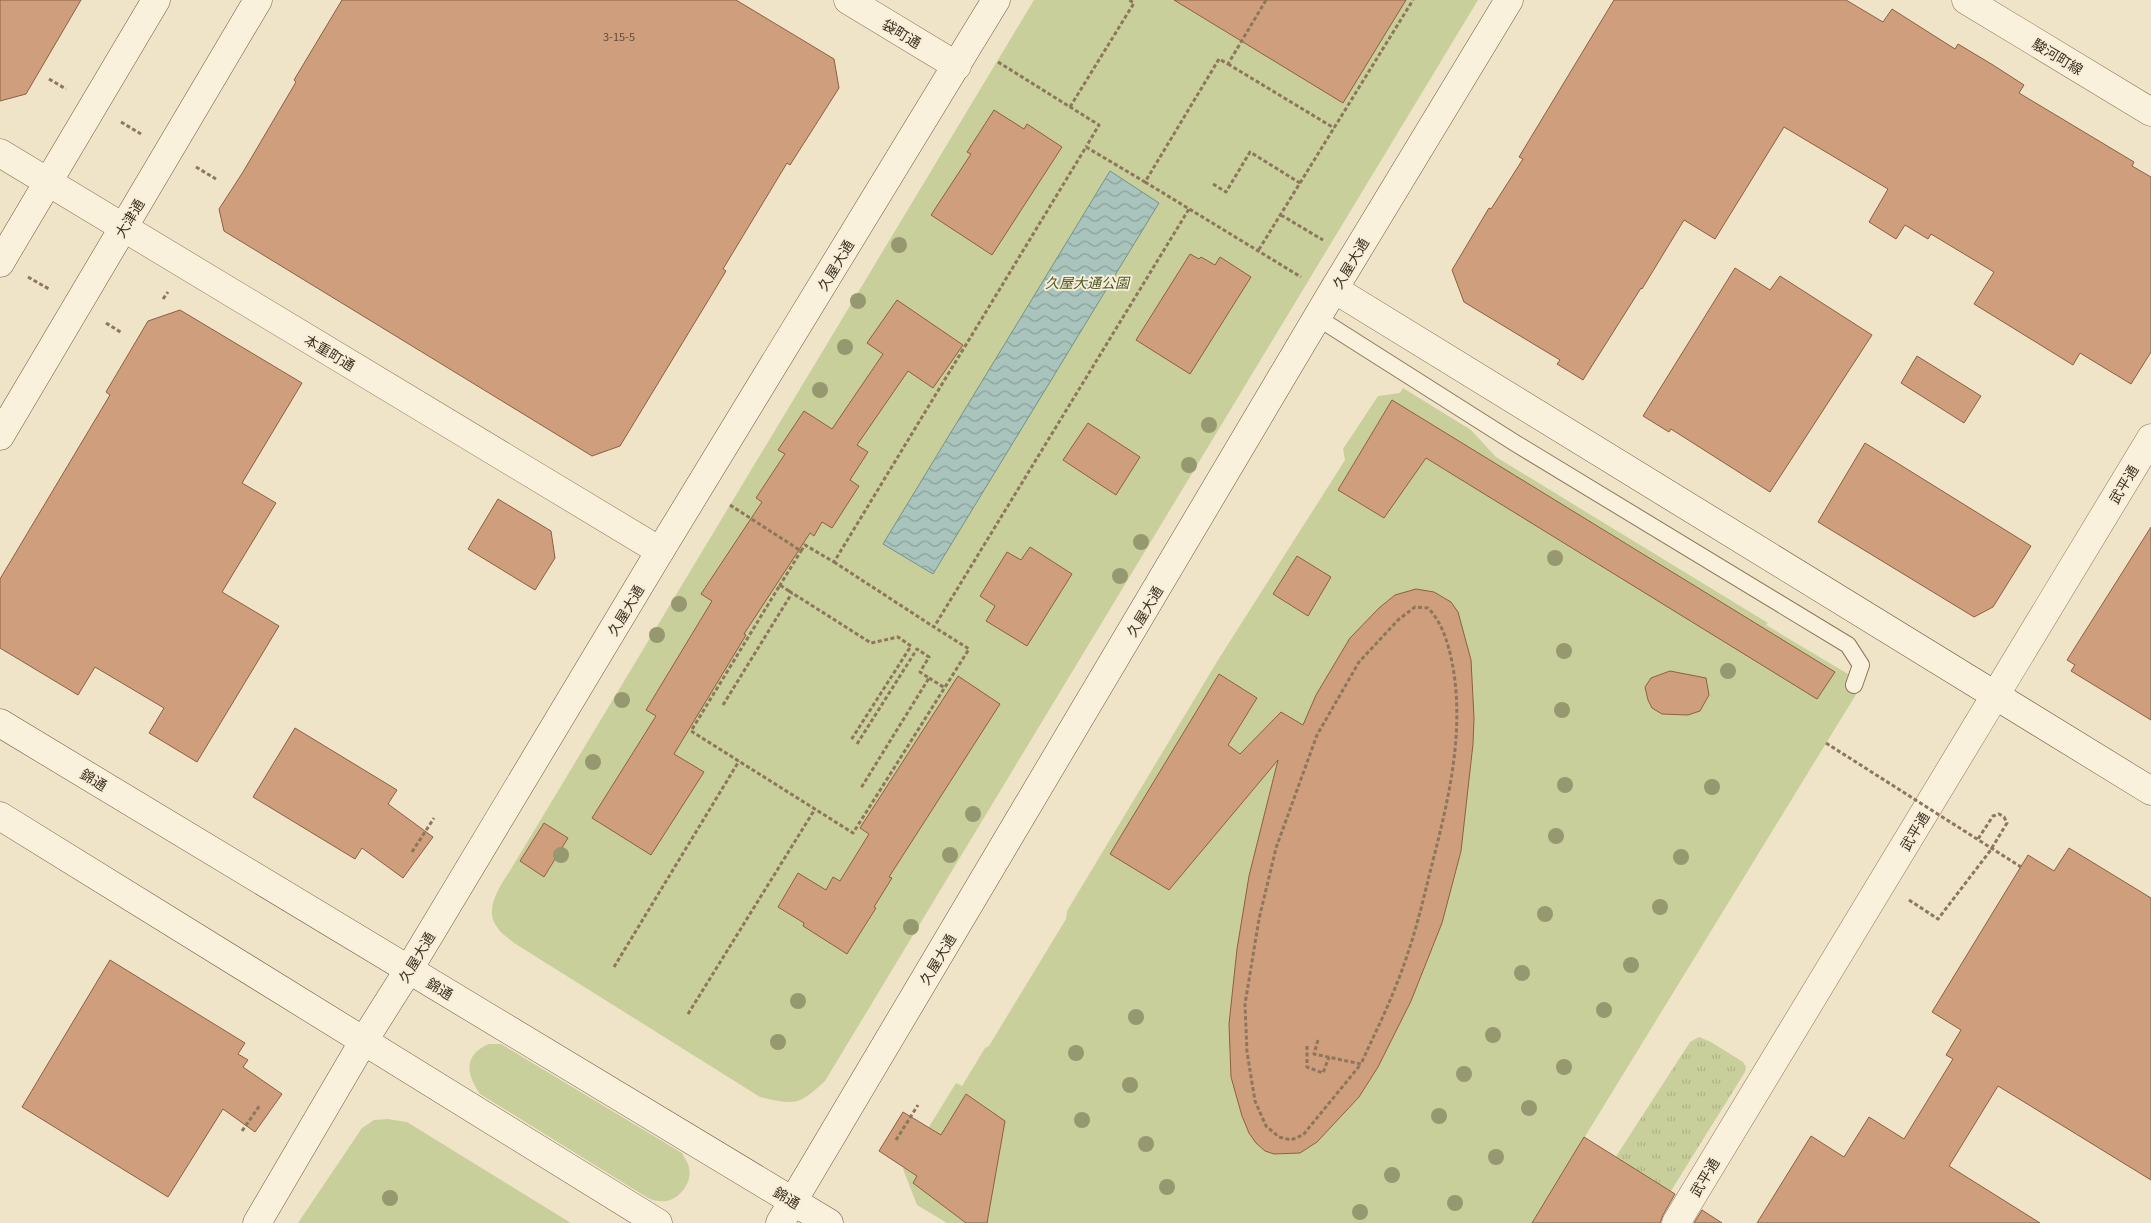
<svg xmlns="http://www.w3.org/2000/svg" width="2151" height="1223" font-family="Georgia,'Noto Sans JP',serif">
<defs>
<pattern id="grass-tufts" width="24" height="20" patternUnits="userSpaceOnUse" patternTransform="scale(1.25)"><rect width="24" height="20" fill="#c9cf9b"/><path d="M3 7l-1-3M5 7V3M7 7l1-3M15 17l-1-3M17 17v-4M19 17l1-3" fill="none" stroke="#aeb285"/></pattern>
<pattern id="water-waves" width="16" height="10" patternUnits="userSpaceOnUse" patternTransform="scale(1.25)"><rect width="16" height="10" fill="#a9c4bc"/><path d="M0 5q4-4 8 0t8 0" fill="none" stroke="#8ba098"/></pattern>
</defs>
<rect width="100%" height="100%" fill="#f0e4c8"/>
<path fill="url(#grass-tufts)" d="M 1699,1037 L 1711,1042 L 1743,1062 L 1746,1067 L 1745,1072 L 1651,1223 L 1573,1223 L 1690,1042 Z"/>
<path fill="#c9cf9b" d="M 1034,0 L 1478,0 L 825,1081 C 798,1106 796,1105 760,1097 L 514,943 C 509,938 501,934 497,927 C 483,909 501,885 511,869 Z
M 1403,388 L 1471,430 L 1496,457 L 1768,623 L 1766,625 L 1863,683 L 1532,1223 L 947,1223 L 917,1205 L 903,1169 L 956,1083 L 962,1086 L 985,1048 L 989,1046 L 1066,919 L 1067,911 L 1218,660 L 1345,460 L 1343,449 L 1378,396 L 1400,393 Z
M 489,1044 L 501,1044 L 682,1153 C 684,1158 689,1163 689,1168 C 693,1184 676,1204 659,1201 C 655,1201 651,1199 648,1198 L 480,1094 C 466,1074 463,1055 489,1044 Z
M 388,1119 L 407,1122 L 571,1223 L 298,1223 L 362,1128 L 374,1120 Z"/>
<path fill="url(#water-waves)" stroke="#6f938a" d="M 1110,171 L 1159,203 L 933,574 L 883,544 Z"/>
<path fill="#cf9f7d" stroke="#8d5f41" d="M 0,0 L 81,0 L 26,94 L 0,101 Z
M 342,0 L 736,0 L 834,59 L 839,88 L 790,165 L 787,163 L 723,269 L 726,271 L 620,446 L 592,456 L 224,231 L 219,209 L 243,172 L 296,82 L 294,80 Z
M 1174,0 L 1406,0 L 1343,103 Z
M 1614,0 L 1846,0 L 1883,22 L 1892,9 L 1955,49 L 1958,44 L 1993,65 L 2024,85 L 2019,93 L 2134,162 L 2132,166 L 2151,177 L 2151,352 L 2131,384 L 2080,353 L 2073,365 L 1974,304 L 1994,272 L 1931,234 L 1928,239 L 1905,225 L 1896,239 L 1869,222 L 1888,189 L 1784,127 L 1715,239 L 1684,220 L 1642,289 L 1641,288 L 1583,380 L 1557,364 L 1560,360 L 1464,302 L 1452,270 L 1489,208 L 1491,209 L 1523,159 L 1519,157 Z
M 994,110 L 1024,129 L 1027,124 L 1062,147 L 992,255 L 931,215 L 971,154 L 967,152 Z
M 1190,254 L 1199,259 L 1201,257 L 1215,265 L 1220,257 L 1251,277 L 1190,374 L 1136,340 Z
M 1735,268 L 1770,290 L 1780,276 L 1872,335 L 1770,492 L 1671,429 L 1669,432 L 1643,416 Z
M 897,300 L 963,345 L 933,388 L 908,371 L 857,445 L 868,452 L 850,480 L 859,486 L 832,528 L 822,522 L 814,536 L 810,533 L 744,634 L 746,635 L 674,754 L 704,772 L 651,855 L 592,818 L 656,716 L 646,710 L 712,601 L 701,594 L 762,502 L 756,498 L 785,454 L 778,450 L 804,411 L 832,429 L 883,354 L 867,343 Z
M 180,310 L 302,383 L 242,483 L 276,503 L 222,592 L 279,626 L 197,762 L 149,733 L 164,708 L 95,667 L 78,695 L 0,648 L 0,579 L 110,395 L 106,392 L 148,321 Z
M 1917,356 L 1981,396 L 1964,423 L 1901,383 Z
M 1392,400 L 1835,672 L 1817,699 L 1426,458 L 1384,518 L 1338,490 Z
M 1088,423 L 1140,457 L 1116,495 L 1063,460 Z
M 1865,443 L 2031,546 L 1993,607 L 1974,617 L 1818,522 Z
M 498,499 L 551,531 L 555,558 L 535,590 L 468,549 Z
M 2151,527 L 2151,720 L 2071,671 L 2075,665 L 2067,660 Z
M 1030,547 L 1072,574 L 1027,646 L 986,621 L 995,606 L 980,596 L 1007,552 L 1021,560 Z
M 1297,556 L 1331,577 L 1308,616 L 1273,594 Z
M 1416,589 L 1434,592 L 1451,602 L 1458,612 L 1471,660 L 1474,718 L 1473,744 L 1461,851 L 1442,923 L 1411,1001 L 1378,1067 L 1359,1097 L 1317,1142 L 1300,1153 L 1274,1154 L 1265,1151 L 1256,1143 L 1249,1133 L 1242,1116 L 1231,1077 L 1229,1024 L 1237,949 L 1249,876 L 1278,760 L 1169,890 L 1110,854 L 1219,674 L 1257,698 L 1228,745 L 1240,754 L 1281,712 L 1303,725 L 1316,695 L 1350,638 L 1379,608 L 1395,595 Z
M 1670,671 L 1706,678 L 1709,695 L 1700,711 L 1688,715 L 1662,714 L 1652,708 L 1648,700 L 1645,687 L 1651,678 Z
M 958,676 L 1000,704 L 889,877 L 892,878 L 874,907 L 876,908 L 847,954 L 803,926 L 804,923 L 778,907 L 798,873 L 826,890 L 833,877 L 840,881 L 869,834 L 860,828 Z
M 295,728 L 397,790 L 388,804 L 433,837 L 403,878 L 362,848 L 355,859 L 253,797 Z
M 544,823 L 568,838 L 544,877 L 520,861 Z
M 2069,848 L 2151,898 L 2151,1180 L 1998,1086 L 1949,1166 L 2040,1223 L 1757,1223 L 1811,1136 L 1844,1157 L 1869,1117 L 1904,1139 L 1953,1059 L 1946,1055 L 1961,1030 L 1932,1012 L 2028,855 L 2054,871 Z
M 110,960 L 245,1043 L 238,1054 L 248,1060 L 243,1067 L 282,1094 L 255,1132 L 223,1109 L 168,1197 L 22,1107 Z
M 966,1094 L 1005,1121 L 987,1223 L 966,1223 L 913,1183 L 917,1176 L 879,1151 L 903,1112 L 941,1135 Z
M 1584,1137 L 1675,1194 L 1663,1215 L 1660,1223 L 1532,1223 Z
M 1702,1210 L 1722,1223 L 1694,1223 Z"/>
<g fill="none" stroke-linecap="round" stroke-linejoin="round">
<defs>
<path id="lane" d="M 1318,318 L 1515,443 L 1848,645 L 1861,665 L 1854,685"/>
<path id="street" d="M 848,0 L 957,66
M 1966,0 L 2151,112
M 0,153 L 660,551
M 1676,1223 L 2151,438"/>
<path id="secondary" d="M 0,263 L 156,0
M 1334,289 L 2151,791
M 0,436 L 258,0
M 0,723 L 829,1223
M 0,816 L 658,1223
M 257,1223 L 363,1042 L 409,969 L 660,551 L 996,0
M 780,1223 L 1334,289 L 1509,0"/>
</defs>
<use href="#lane" stroke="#8d765c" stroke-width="18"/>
<use href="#street" stroke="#8d765c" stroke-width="29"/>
<use href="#secondary" stroke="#6f573f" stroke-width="29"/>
<path stroke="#8d765c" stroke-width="3" stroke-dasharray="4 2.5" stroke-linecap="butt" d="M 998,62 L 1099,125 L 1086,147
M 1228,64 L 1334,128
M 49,79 L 66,89
M 1070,107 L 1134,3 L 1129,0
M 121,122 L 141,134
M 196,167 L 216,179
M 1145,182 L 1301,277
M 1300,183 L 1413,0
M 1213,184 L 1226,192 L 1250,152 L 1300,183 L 1258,251
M 1281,215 L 1323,240
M 28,277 L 49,289
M 163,299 L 168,292
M 106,323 L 122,333
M 730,505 L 801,551 L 805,545 L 834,562 L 1086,147 L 1145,182 L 1219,59 L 1228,64 L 1266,0
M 834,562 L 934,627 L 1189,209
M 781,586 L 780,585 L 801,551
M 789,591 L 780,585 L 691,731 L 853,833 L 969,649 L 934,627
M 789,591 L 871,643 L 898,637 L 911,646 L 851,740
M 929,678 L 945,688
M 723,705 L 792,593
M 857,744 L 917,649 L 929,657 L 920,672 L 929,678 L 861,788
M 412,852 L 434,818
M 1909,900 L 1938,919 L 1990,851 L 2007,823 L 2004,817 L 1999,814 L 1993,816 L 1978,839
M 614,967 L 739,761
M 688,1014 L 815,809
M 1318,1040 L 1314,1054 L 1361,1064 C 1372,1039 1385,1014 1395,988 C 1410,952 1420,914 1429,876 C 1447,806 1466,734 1452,662 C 1448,643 1442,622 1428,608 L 1415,607 L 1398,620 L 1359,662 L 1317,735 L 1276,848 L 1259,919 L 1245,1004 L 1247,1052 L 1255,1101 L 1266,1126 L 1279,1137 L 1291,1140 L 1303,1135 L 1361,1064
M 1307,1046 L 1307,1067 L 1323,1073 L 1329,1057
M 242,1131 L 260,1105
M 896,1140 L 918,1105"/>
<use href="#lane" stroke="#faf1dc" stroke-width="16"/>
<use href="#street" stroke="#faf1dc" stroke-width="28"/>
<use href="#secondary" stroke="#faf1dc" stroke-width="28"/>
<path stroke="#8d765c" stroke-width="3" stroke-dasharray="4 2.5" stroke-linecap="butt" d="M 1826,743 L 2021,867"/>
</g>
<g fill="#96986f">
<circle cx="899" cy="245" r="8"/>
<circle cx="858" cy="301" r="8"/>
<circle cx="845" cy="347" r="8"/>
<circle cx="820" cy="390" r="8"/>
<circle cx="1209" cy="425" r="8"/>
<circle cx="1189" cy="465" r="8"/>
<circle cx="1141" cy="542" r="8"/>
<circle cx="1555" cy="558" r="8"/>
<circle cx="1120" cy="576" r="8"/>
<circle cx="679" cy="604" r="8"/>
<circle cx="657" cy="635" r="8"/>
<circle cx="1564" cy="651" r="8"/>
<circle cx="1728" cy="671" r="8"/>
<circle cx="622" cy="700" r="8"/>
<circle cx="1562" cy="710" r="8"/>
<circle cx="593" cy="762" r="8"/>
<circle cx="1565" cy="785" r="8"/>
<circle cx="1712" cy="787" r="8"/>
<circle cx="973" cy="814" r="8"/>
<circle cx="1556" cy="836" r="8"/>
<circle cx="561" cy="855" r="8"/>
<circle cx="950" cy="855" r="8"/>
<circle cx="1681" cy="857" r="8"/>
<circle cx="1660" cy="907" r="8"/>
<circle cx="1545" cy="914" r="8"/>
<circle cx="911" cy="927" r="8"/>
<circle cx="1631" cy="965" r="8"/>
<circle cx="1522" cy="973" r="8"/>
<circle cx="798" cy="1001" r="8"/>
<circle cx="1604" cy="1010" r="8"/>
<circle cx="1136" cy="1017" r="8"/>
<circle cx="1493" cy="1035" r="8"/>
<circle cx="778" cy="1042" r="8"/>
<circle cx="1076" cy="1053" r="8"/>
<circle cx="1564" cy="1067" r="8"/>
<circle cx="1464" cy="1074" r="8"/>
<circle cx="1130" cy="1085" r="8"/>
<circle cx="1529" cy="1108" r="8"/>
<circle cx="1439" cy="1116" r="8"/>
<circle cx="1082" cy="1120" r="8"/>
<circle cx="1146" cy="1144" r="8"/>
<circle cx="1496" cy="1157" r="8"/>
<circle cx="1392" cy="1175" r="8"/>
<circle cx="1167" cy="1187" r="8"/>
<circle cx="390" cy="1198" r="8"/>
<circle cx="1455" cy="1203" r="8"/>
<circle cx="1360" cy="1212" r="8"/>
</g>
<g text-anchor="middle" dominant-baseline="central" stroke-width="4" stroke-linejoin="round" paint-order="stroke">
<g font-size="11" fill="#624a37">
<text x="619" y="36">3-15-5</text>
</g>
<g font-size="14" fill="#3d2e20" stroke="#f7eed8">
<text transform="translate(902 33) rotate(31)">袋町通</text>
<text transform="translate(2058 56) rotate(31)">駿河町線</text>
<text transform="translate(129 218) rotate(-59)">大津通</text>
<text transform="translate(1350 263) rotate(-59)">久屋大通</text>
<text transform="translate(835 265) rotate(-59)">久屋大通</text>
<text transform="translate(330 352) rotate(31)">本重町通</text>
<text transform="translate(2123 484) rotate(-59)">武平通</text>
<text transform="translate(625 610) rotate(-59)">久屋大通</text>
<text transform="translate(1144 611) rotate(-59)">久屋大通</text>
<text transform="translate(94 779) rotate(31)">錦通</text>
<text transform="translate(1914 831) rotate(-59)">武平通</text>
<text transform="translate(416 957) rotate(-59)">久屋大通</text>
<text transform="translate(937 959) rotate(-59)">久屋大通</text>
<text transform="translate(440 988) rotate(31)">錦通</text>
<text transform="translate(1704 1177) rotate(-59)">武平通</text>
<text transform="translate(787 1197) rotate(31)">錦通</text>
</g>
<g font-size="14" font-style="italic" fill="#4d5a26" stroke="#f7eed8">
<text x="1087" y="282">久屋大通公園</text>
</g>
</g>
</svg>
